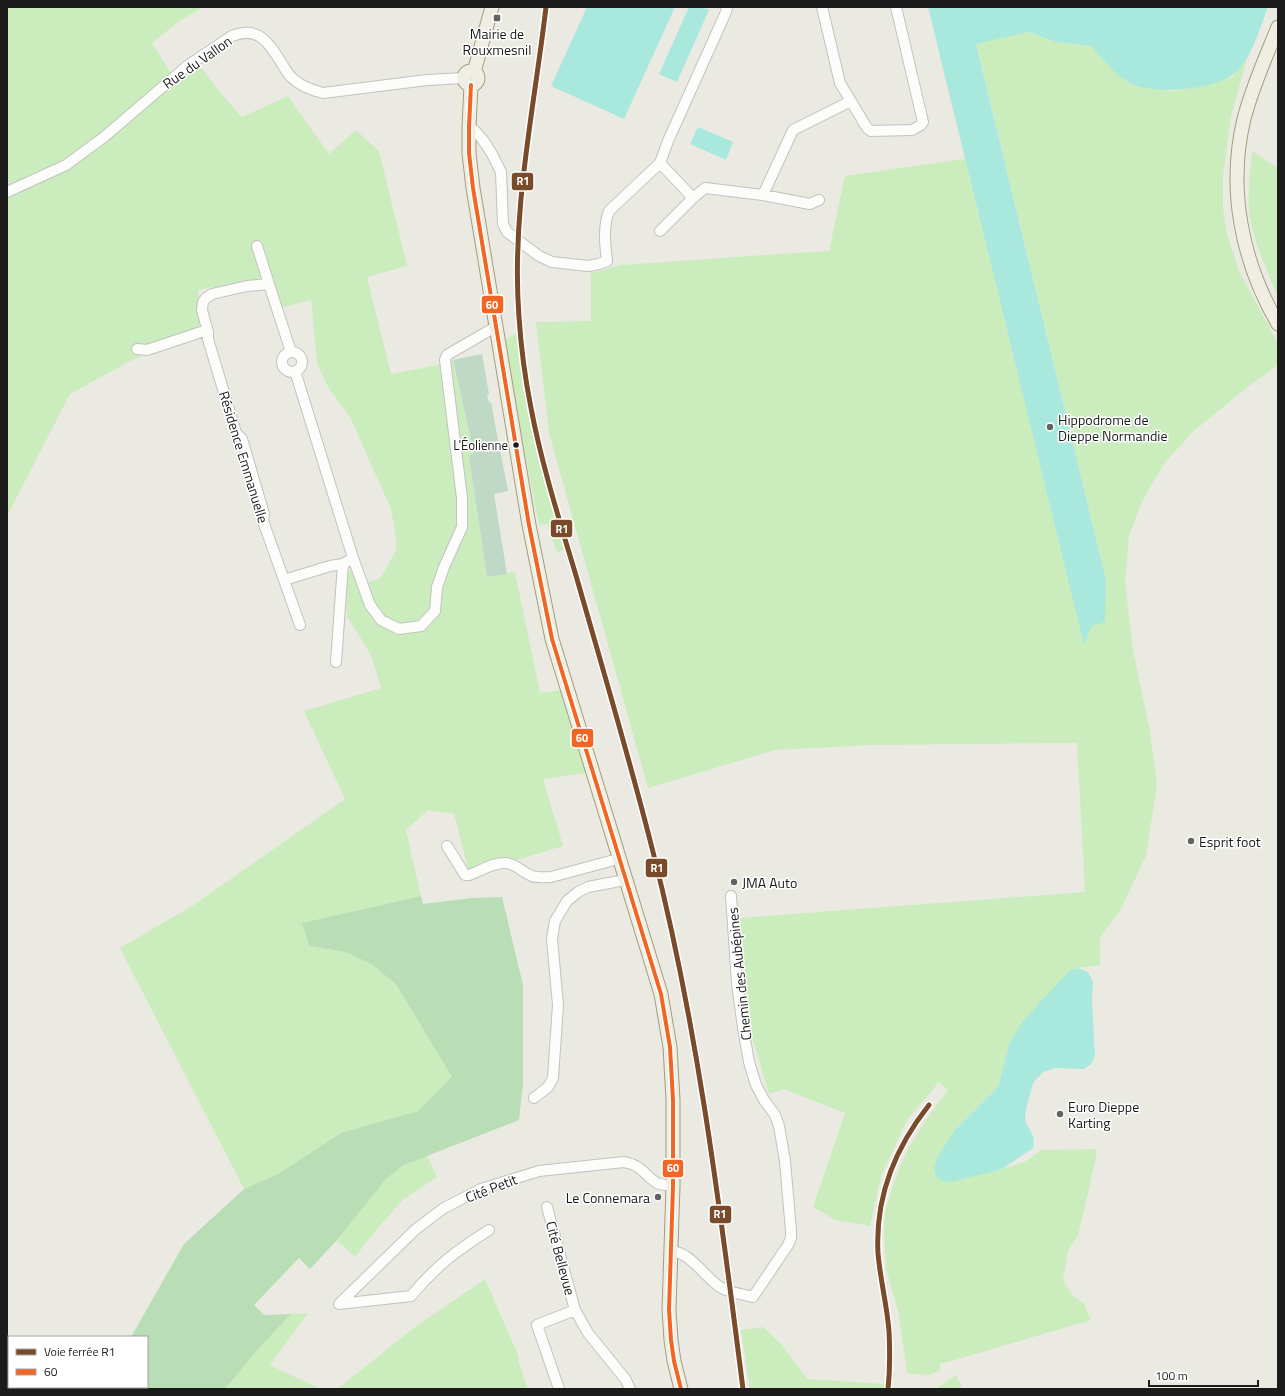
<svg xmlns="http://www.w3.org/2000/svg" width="1285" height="1396" font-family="'Titillium Web',sans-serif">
<rect width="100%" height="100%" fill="#eaeae2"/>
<path fill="#cbedbd" d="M 7,7 L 203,7 L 178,22 L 152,43 L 177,83 L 201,67 L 222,95 L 242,117 L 288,96 L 329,154 L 356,130 L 379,151 L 407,266 L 367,277 L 391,374 L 438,365 L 453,360 L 474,454 L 469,456 L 487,577 L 515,572 L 540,693 L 561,690 L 586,773 L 543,779 L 563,846 L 513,861 L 469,872 L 454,814 L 428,810 L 406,830 L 421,896 L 302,923 L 309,946 L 346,952 L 371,964 L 396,984 L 452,1077 L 418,1111 L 341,1133 L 278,1174 L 244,1189 L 120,948 L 192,906 L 345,799 L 304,711 L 381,688 L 371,655 L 347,616 L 346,577 L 349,571 L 353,571 L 358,584 L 380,579 L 396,551 L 396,538 L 391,509 L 350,417 L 328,387 L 317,363 L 311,300 L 280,308 L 273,277 L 198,290 L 202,332 L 132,360 L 70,394 L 7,516 Z
M 1029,32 L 1056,42 L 1091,46 L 1105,62 L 1127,82 L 1163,90 L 1173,91 L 1183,89 L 1196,88 L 1232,77 L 1247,59 L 1231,116 L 1223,176 L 1223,207 L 1227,234 L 1239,271 L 1278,343 L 1278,365 L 1245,389 L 1194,431 L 1166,461 L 1142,501 L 1129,536 L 1125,582 L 1133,650 L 1150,732 L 1157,785 L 1146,856 L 1121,909 L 1100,938 L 1100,965 L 1078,968 L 1010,1042 L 998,1087 L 955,1130 L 1002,1169 L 1024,1162 L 1042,1150 L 1096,1149 L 1096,1158 L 1078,1236 L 1068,1250 L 1063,1280 L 1073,1296 L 1084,1304 L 1091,1320 L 948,1362 L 940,1363 L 940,1371 L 928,1375 L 907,1373 L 898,1311 L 886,1269 L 884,1234 L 885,1211 L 897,1174 L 909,1147 L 928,1117 L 948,1090 L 939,1082 L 907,1120 L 881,1176 L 870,1226 L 835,1220 L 813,1207 L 845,1113 L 783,1089 L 769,1094 L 751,1033 L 740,918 L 1085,892 L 1077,743 L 874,745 L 775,750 L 648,788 L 549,433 L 536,322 L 591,321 L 591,273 L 621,265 L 794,253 L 829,251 L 845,176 L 965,159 L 1084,644 L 1106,580 L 976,43 Z
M 1252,151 L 1278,168 L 1278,298 C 1268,272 1255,246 1250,219 C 1247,198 1250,171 1252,151 Z
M 517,333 C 522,407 543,479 564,550 L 557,553 L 547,524 L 539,525 L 516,408 L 505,340 Z
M 427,1156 L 437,1177 L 404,1199 L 376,1230 L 355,1257 L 337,1240 L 387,1178 L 404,1165 Z
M 485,1279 L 519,1357 L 518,1361 L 528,1389 L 337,1389 L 415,1327 Z
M 308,1313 L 270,1365 L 320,1389 L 225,1389 L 260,1347 L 291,1314 Z
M 763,1327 L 782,1345 L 807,1379 L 885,1384 L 884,1389 L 750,1389 L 741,1330 Z
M 956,1375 L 963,1389 L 936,1389 Z"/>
<path fill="#b9ddb5" d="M 421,896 L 423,904 L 472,898 L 502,897 L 523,985 L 523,1084 L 519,1120 L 404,1165 L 387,1178 L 337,1240 L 310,1269 L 299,1258 L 254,1305 L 264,1315 L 291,1314 L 260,1347 L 225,1389 L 96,1389 L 98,1387 L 147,1387 L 147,1337 L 131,1337 L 184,1244 L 244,1189 L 278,1174 L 341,1133 L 418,1111 L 452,1077 L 396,984 L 371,964 L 346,952 L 309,946 L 302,923 Z"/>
<path fill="#c0d8c6" d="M 482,354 L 489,394 L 487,396 L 489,402 L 491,403 L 508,491 L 494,494 L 507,574 L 487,577 L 469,456 L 474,453 L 453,360 Z"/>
<path fill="#a9e8dd" d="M 587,7 L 675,7 L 624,119 L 551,86 Z
M 689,7 L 701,7 L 709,10 L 677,82 L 659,74 Z
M 928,7 L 1268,7 C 1260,27 1253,55 1238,70 C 1219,91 1152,96 1128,82 C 1115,75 1101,57 1091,46 L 1056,42 L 1029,32 L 976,44 L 1106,580 L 1105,622 L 1092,626 L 1084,645 Z
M 698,127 L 733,142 L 726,160 L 690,144 Z
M 1078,968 L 1088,972 L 1093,982 L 1092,1000 L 1095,1056 L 1091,1064 L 1084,1069 L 1055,1068 L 1043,1072 L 1033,1083 L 1026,1109 L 1025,1121 L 1034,1138 L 1033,1148 L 1002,1169 L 951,1182 L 943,1181 L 936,1176 L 934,1168 L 937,1158 L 955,1130 L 998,1087 L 1010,1042 L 1023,1021 L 1069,971 Z"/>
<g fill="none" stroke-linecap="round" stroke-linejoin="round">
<defs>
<path id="minor" d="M 822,7 L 840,83 L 867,128 L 871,131 L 912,130 L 921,125 L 923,122 L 896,7
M 469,127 L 475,131 L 483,140 L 492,154 L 501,172 L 503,224 L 507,232 L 539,256 L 552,262 L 588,266 L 599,264 L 607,261 C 605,245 603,226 609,211 L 660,163 L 668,141 L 726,12 L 727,7
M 660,163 L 693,198 L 705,188 L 763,195 L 810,204 L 819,200
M 7,192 L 66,165 L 104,137 L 187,66 L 232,36 C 259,25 270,44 282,64 C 285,68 287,73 291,77 C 300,86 311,90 323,93 L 427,80 L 464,78
M 763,195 L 793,130 L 851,101
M 660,231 L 693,198
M 257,246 L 269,284
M 137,349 L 147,350 L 201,332 L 208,332
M 291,352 L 269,284 L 247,286 L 212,294 L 206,298 L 203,302 L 202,310 L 208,332 L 208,339 L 236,433 L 242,439 L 264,514 L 263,521 L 284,580 L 330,566 L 343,564
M282 362a10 10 0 1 1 20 0a10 10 0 1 1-20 0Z
M 295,371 L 353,558 L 370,605 L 381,620 L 399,629 L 421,626 L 435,611 L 437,587 L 444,567 L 462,527 L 462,498 L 445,360 L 447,355 L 497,326
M 284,580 L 300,625
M 336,662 L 343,564 L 348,561
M 447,846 L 465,875 L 469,875 C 480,871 494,862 506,863 C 516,864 522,872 532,876 C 538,878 544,877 551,877 L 618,859
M 534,1098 L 548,1087 L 553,1078 L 558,1005 L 552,939 L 555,921 L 567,901 L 578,892 L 588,887 L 625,880
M 547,1207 L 575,1310 L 588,1333 L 626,1380 L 630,1389
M 671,1251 C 692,1253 703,1276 720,1287 C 730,1293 742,1294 753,1297 L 788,1245 L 791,1238 L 791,1231 L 785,1161 L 779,1126 L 775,1115 L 764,1100 L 756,1085 L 749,1062 L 743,1028 L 737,983 L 731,896
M 339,1304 L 416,1229 L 444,1208 L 481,1189 L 539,1171 L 624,1162 C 642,1165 644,1175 657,1183 C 662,1185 668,1185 673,1186
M 339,1304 L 411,1296 C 435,1267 457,1250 489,1230
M 559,1389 L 537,1325 L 575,1310"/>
<path id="major" d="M 1278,27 C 1266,57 1252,87 1244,119 C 1227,189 1242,262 1278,324
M464 78a7 7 0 1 1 14 0a7 7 0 1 1-14 0Z
M 474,72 L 492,7
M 471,85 L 469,127 L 469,153 L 473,188 L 529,525 L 552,639 L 661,994 L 670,1047 L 673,1100 L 673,1186 L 669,1310 L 671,1340 L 674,1361 L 681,1389"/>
</defs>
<use href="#minor" stroke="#c2c2bf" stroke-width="12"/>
<use href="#major" stroke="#a09e80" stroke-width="15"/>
<use href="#minor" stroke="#fcfcfb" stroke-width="10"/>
<use href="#major" stroke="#f0eee2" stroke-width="13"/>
<defs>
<path id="bus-1" d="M 471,85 L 469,127 L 469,153 L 473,188 L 529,525 L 552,639 L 661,994 L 670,1047 L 673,1100 L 673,1186 L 669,1310 L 671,1340 L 674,1361 L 681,1389"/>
</defs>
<use href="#bus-1" stroke="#fff" stroke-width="7"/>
<use href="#bus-1" stroke="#f26522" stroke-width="4"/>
<defs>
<path id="rail-1" d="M 546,7 C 534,110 511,213 519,317 C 521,347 525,378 531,408 C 542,466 560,522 577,579 C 603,670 630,760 653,852 C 698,1028 720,1209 743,1389
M 888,1389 C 890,1370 890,1351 889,1331 C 887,1305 880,1279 878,1253 C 875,1198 895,1148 929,1105"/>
</defs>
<use href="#rail-1" stroke="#fff" stroke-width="8"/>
<use href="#rail-1" stroke="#7a4b2a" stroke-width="5"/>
</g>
<g fill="#636361" stroke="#fff" stroke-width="1.5">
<rect x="493" y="14" width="8" height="8" rx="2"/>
<circle cx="1050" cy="427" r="4"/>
<circle cx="1191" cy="841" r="4"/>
<circle cx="734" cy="882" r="4"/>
<circle cx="1060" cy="1114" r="4"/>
<circle cx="658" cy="1197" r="4"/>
</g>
<circle fill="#1b1b1b" stroke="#fff" stroke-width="1.5" cx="516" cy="445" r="3.5"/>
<g text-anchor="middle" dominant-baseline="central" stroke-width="3" stroke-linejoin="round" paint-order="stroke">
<g font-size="13" fill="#1b1b1b" stroke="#fff" text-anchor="end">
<text x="508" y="445">L'Éolienne</text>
</g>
<g font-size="14" fill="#1b1b1b" stroke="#fff" text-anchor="start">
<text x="497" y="33" text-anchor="middle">Mairie de<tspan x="497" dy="16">Rouxmesnil</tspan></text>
<text x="1058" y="419">Hippodrome de<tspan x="1058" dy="16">Dieppe Normandie</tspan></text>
<text x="1199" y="841">Esprit foot</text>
<text x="742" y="882">JMA Auto</text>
<text x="1068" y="1106">Euro Dieppe<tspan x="1068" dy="16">Karting</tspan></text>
<text x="650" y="1197" text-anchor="end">Le Connemara</text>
</g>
<g font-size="14" fill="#1b1b1b" stroke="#fff">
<text transform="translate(197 62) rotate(-35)">Rue du Vallon</text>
<text transform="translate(244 457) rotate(73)">Résidence Emmanuelle</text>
<text transform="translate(739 974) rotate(-96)">Chemin des Aubépines</text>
<text transform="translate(491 1188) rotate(-21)">Cité Petit</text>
<text transform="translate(561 1258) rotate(75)">Cité Bellevue</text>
</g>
</g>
<g stroke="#fff" stroke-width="1.5">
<rect x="511" y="172" width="23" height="19" rx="4" fill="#7a4b2a"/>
<rect x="481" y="295" width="23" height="19" rx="4" fill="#f26522"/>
<rect x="550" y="519" width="23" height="19" rx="4" fill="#7a4b2a"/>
<rect x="571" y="728" width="23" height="20" rx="4" fill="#f26522"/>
<rect x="645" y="858" width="23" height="20" rx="4" fill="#7a4b2a"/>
<rect x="662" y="1159" width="22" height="19" rx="4" fill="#f26522"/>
<rect x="709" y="1205" width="23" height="19" rx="4" fill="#7a4b2a"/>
</g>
<g font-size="11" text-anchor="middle" font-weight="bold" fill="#fff">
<text x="523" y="185">R1</text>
<text x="492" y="309">60</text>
<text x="562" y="533">R1</text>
<text x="582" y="742">60</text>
<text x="657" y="872">R1</text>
<text x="673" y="1172">60</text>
<text x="720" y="1218">R1</text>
</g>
<rect width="1285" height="1396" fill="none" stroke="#1b1b1b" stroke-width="16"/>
<rect x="8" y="1336" width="140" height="52" fill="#ffffff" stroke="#a4a4a4"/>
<rect x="16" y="1349" width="20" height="6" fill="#7a4b2a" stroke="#a4a4a4"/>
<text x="44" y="1356" font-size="12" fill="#1b1b1b">Voie ferrée R1</text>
<rect x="16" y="1369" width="20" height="6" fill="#f26522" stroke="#a4a4a4"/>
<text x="44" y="1376" font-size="12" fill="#1b1b1b">60</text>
<path d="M1149 1380v6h109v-6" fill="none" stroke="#1b1b1b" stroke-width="2"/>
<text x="1155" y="1380" font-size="12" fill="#1b1b1b" stroke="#ffffff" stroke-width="3" paint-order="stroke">100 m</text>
</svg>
